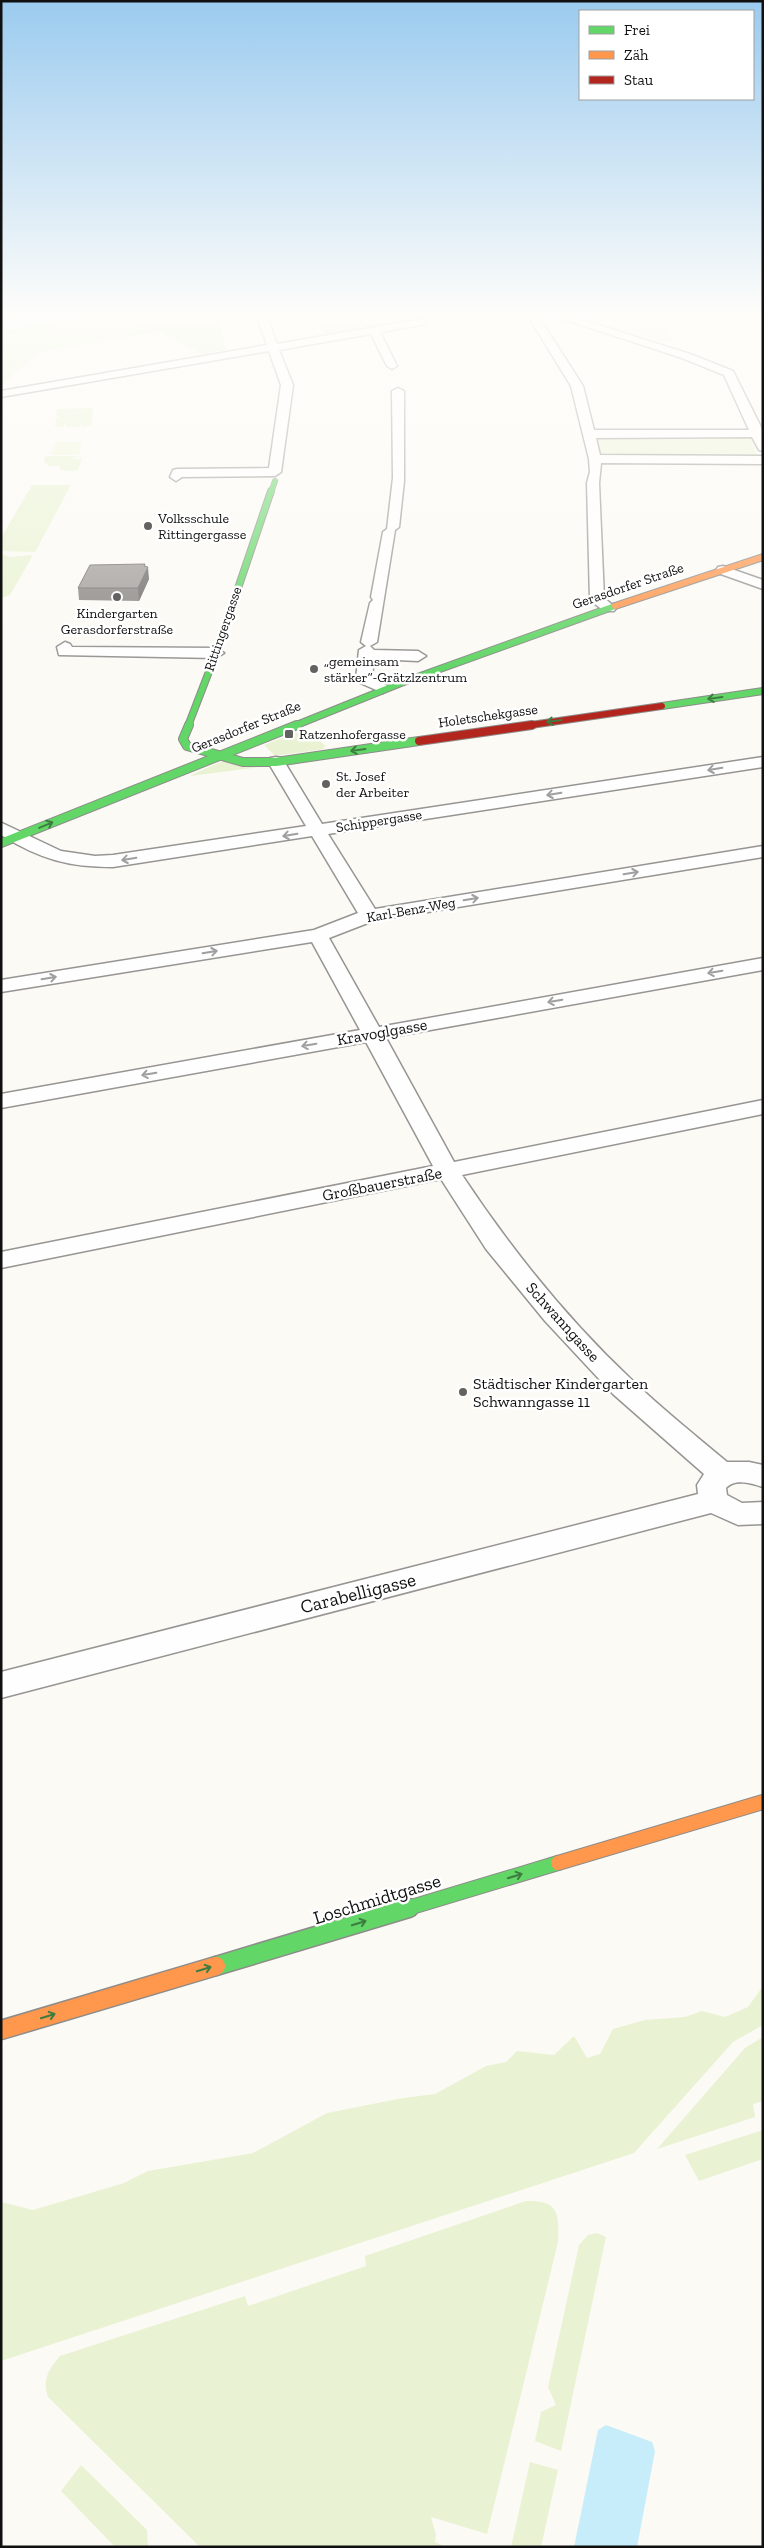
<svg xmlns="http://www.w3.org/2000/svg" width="764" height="2548" font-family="'Zilla Slab',serif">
<rect width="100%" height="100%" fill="#fcfaf5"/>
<path fill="#faf5e0" d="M 267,311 L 313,311 L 325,337 L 283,345 Z"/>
<path fill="#e9f3d3" d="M 39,311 L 65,311 L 1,322 L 1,315 Z
M 122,311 L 132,311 L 137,326 L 127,337 L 40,352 L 1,385 L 1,336 L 59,327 Z
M 583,311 L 650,311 L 675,343 L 658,341 L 594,322 Z
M 93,408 L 91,426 L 83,427 L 81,424 L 80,427 L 66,427 L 66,424 L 64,424 L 63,427 L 55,427 L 56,418 L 60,416 L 56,416 L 57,409 Z
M 595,435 L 750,436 L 758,457 L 599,457 Z
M 45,456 L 83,456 L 75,457 L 74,459 L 82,459 L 78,470 C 72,472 65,471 60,470 L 59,466 L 49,466 L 44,461 Z
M 32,485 L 71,485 L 35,552 L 1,551 L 1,538 Z
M 1,554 L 10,557 L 33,555 L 10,595 L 1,598 Z
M 304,730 L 326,746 L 323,747 L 325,749 L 275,756 L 264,745 Z
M 225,760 L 259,767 L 191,776 L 191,775 Z
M 763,1986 L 763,2025 L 733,2042 L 634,2153 L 1,2361 L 1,2202 L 33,2210 L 124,2183 L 148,2171 L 253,2153 L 327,2113 L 403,2098 L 435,2094 L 486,2066 L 506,2062 L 517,2051 L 554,2055 L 574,2036 L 587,2058 L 600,2054 L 613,2029 L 645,2020 L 685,2017 L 702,2011 L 725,2017 L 748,2007 Z
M 763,2037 L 763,2101 L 753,2104 L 755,2117 L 657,2149 L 745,2048 Z
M 763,2130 L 763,2159 L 699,2181 L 685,2155 Z
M 526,2201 C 559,2200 559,2213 558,2242 L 487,2534 L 431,2517 L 436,2535 L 435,2542 L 446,2547 L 200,2547 L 48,2397 C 42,2379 49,2369 60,2356 L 245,2296 L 248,2306 L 366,2266 L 365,2256 Z
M 597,2233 L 606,2237 L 561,2451 L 535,2441 L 541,2412 L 556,2405 L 548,2387 L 579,2245 L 588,2235 Z
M 530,2462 L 558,2470 L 541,2547 L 511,2547 Z
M 81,2465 L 147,2530 L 148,2547 L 115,2547 L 61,2491 Z"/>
<path fill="#daecc0" d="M 100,311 L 122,311 L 59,327 L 1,336 L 1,330 L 49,322 Z
M 132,311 L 216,311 L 226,350 L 202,354 L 159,332 L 127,337 L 137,326 Z
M 313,311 L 481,311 L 481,312 L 325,337 Z"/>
<path fill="#f2f7dd" d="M 55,442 L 82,442 L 79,455 L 51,455 Z"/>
<path fill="#c8edfa" d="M 65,311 L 100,311 L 49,322 L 1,330 L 1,322 Z
M 606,2425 L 652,2442 L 655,2451 L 637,2547 L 574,2547 L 598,2430 Z"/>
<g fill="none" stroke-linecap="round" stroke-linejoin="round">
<defs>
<path id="street" d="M 255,311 L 265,311 L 277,344 L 422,319 L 427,322 L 422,325 L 380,332 L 397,366 L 392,369 L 387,366 L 371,334 L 279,350 L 293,385 L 281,472 L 275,476 L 182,477 L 176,481 L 170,477 L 173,470 L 177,469 L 269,468 L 281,385 L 269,351 L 1,397 L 1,391 L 267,345 Z
M 525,311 L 535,311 L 583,386 L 594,430 L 749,430 L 724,375 L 682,358 L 539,311 L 554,311 L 690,354 L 733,371 L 763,431 L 763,451 L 759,450 L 752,437 L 596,438 L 600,455 L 763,456 L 763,464 L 601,463 L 599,483 L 604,598 L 616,608 L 614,611 L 604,611 L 590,600 L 587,483 L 590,472 L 589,459 L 571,386 Z
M 398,388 L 404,391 L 404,481 L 399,527 L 395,530 L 377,642 L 370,646 L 374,650 L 418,651 L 426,656 L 418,661 L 374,659 L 372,677 L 391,688 L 383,693 L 358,682 L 356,679 L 359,650 L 366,646 L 361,642 L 370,603 L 373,600 L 371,597 L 383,532 L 387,529 L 393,478 L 392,391 Z
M 723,566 L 763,580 L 763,589 L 718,573 L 716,570 L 718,567 Z
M 65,642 L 70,644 L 72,647 L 216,648 L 224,653 L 216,658 L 59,655 L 57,647 Z
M 276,757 L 282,758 L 322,824 L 763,757 L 763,767 L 328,834 L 375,909 L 763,846 L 763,857 L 373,921 L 329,938 L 379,1027 L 763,958 L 763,970 L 386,1038 L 454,1162 L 763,1100 L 763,1114 L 462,1175 C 511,1249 567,1319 632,1380 C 662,1409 695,1435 727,1462 L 749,1462 L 763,1465 L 763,1487 C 751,1483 735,1478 726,1488 L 727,1495 L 742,1503 L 763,1502 L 763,1524 L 738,1525 L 711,1513 L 1,1698 L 1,1672 L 698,1494 L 697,1485 L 704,1474 L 613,1394 L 545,1321 L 486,1249 L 441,1179 L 1,1268 L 1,1252 L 433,1166 L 366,1042 L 1,1108 L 1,1094 L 360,1030 L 312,942 L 1,992 L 1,980 L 314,930 L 358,913 L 312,836 L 113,867 C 68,867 40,859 1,835 L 2,823 L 61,851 L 95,856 L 113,855 L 306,826 L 268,762 L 270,758 Z"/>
<path id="fast-far4" d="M 271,493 L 275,481"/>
<path id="fast-far3" d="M 662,706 L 763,691
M 188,726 L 215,656 L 271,491
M 294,726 L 401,683 L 615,606"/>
<path id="fast-far2" d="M 189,725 L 183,739 L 187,746 L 243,762 L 276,762 L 419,741
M 1,843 L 297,725"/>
<path id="fast-far1" d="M 405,1909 L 558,1863"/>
<path id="fast" d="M 216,1966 L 409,1908"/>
<path id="slow-far2" d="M 615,606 L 763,557"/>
<path id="slow-far1" d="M 558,1863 L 763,1802"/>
<path id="slow" d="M 1,2030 L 216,1966"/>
<path id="jam-far1" d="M 524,726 L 662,706"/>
<path id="jam" d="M 419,741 L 532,725"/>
</defs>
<use href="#street" stroke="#969593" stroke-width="3"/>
<use href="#fast-far4" stroke="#8d8c8a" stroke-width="6"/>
<use href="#fast-far3" stroke="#8d8c8a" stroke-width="8"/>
<use href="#fast-far2" stroke="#8d8c8a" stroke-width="10"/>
<use href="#fast-far1" stroke="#8d8c8a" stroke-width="16"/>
<use href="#fast" stroke="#8d8c8a" stroke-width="21"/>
<use href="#slow-far2" stroke="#8d8c8a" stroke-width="8"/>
<use href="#slow-far1" stroke="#8d8c8a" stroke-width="16"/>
<use href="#slow" stroke="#8d8c8a" stroke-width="21"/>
<use href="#jam-far1" stroke="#8d8c8a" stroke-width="8"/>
<use href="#jam" stroke="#8d8c8a" stroke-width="10"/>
<use href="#street" fill="#fffefe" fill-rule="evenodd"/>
<use href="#fast-far4" stroke="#63d668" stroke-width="5"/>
<use href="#fast-far3" stroke="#63d668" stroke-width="6"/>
<use href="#fast-far2" stroke="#63d668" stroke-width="8"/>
<use href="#fast-far1" stroke="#63d668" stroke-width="14"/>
<use href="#fast" stroke="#63d668" stroke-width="18"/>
<use href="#slow-far2" stroke="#ff974d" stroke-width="6"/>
<use href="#slow-far1" stroke="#ff974d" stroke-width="14"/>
<use href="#slow" stroke="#ff974d" stroke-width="18"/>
<use href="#jam-far1" stroke="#b3261e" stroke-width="6"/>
<use href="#jam" stroke="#b3261e" stroke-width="8"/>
</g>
<path fill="#8a8784" d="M 146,566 L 149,579 L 139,601 L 79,600 L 78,588 Z"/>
<path fill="#706e6c" d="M 145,564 L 146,571 L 148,567 L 149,579 L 139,601 L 138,588 Z"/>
<path fill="#a09d9a" stroke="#706e6c" d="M 145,564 L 144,566 L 148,567 L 138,588 L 78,588 L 90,565 Z"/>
<defs><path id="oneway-shaft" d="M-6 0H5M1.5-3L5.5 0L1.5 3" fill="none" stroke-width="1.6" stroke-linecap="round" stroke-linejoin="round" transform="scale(1.25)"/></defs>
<g stroke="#3e7d40">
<use href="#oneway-shaft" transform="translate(715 698) rotate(172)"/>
<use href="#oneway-shaft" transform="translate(554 721) rotate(172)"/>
<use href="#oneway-shaft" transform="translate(358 750) rotate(172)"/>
<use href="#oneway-shaft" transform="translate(46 825) rotate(-23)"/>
<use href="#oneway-shaft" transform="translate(515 1876) rotate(-17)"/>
<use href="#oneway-shaft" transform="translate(359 1923) rotate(-17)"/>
<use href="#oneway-shaft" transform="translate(204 1969) rotate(-17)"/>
<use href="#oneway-shaft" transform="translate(48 2016) rotate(-17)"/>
</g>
<g stroke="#9f9f9f">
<use href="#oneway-shaft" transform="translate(715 769) rotate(171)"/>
<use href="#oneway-shaft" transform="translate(554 794) rotate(171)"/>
<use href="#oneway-shaft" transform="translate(290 835) rotate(171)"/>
<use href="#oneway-shaft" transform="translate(129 859) rotate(171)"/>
<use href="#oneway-shaft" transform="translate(631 873) rotate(-9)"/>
<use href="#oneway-shaft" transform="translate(471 899) rotate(-9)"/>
<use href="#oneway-shaft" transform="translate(210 952) rotate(-9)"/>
<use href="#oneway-shaft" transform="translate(715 972) rotate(170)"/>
<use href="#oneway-shaft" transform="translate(49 978) rotate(-9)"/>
<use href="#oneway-shaft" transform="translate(555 1001) rotate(170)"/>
<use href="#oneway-shaft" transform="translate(309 1045) rotate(170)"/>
<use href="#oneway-shaft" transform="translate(149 1074) rotate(170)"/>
</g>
<linearGradient id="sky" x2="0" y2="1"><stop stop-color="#9bcbef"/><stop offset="0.47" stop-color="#fefdfa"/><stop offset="1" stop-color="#fefdfa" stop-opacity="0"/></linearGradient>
<rect width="764" height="668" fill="url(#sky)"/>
<g fill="#636260" stroke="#fff" stroke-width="2">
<circle cx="148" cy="526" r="5"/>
<circle cx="117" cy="597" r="5"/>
<circle cx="314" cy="669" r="5"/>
<rect x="284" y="729" width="10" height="10" rx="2.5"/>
<circle cx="326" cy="784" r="5"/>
<circle cx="463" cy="1392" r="5"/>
</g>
<g text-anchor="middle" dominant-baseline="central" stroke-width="5" stroke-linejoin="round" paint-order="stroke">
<g font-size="14" fill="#101010" stroke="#fff" text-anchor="start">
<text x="158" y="518">Volksschule<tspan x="158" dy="16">Rittingergasse</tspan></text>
<text x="117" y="613" text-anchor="middle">Kindergarten<tspan x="117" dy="16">Gerasdorferstraße</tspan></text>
<text x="324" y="661">„gemeinsam<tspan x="324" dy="16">stärker“-Grätzlzentrum</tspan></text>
<text x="299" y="734">Ratzenhofergasse</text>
<text x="336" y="776">St. Josef<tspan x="336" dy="16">der Arbeiter</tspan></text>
</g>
<g font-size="14" fill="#101010" stroke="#fff">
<text transform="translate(628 586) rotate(-19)">Gerasdorfer Straße</text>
<text transform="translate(223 629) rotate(-71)">Rittingergasse</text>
<text transform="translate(488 716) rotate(-8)">Holetschekgasse</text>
<text transform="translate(246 727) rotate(-22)">Gerasdorfer Straße</text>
<text transform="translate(379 821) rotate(-9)">Schippergasse</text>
<text transform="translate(411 910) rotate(-10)">Karl-Benz-Weg</text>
</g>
<g font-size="16" fill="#101010" stroke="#fff">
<text transform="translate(382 1032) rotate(-10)">Kravoglgasse</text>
<text transform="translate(382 1184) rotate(-11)">Großbauerstraße</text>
<text transform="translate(563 1322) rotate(48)">Schwanngasse</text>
</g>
<g font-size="16" fill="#101010" stroke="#fff" text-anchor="start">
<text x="473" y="1383">Städtischer Kindergarten<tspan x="473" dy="18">Schwanngasse 11</tspan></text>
</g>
<g font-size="19" fill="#101010" stroke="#fff">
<text transform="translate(358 1593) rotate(-14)">Carabelligasse</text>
<text transform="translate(377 1899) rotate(-17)">Loschmidtgasse</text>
</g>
</g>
<rect width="764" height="2548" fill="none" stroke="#101010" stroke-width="5"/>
<rect x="579" y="10" width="175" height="90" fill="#ffffff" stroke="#9f9f9f"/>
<rect x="589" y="26" width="25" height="8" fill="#63d668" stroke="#9f9f9f"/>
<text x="624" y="35" font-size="15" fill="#101010">Frei</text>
<rect x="589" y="51" width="25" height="8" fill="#ff974d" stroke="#9f9f9f"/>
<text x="624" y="60" font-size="15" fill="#101010">Zäh</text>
<rect x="589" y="76" width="25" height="8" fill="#b3261e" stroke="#9f9f9f"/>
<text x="624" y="85" font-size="15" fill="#101010">Stau</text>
</svg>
